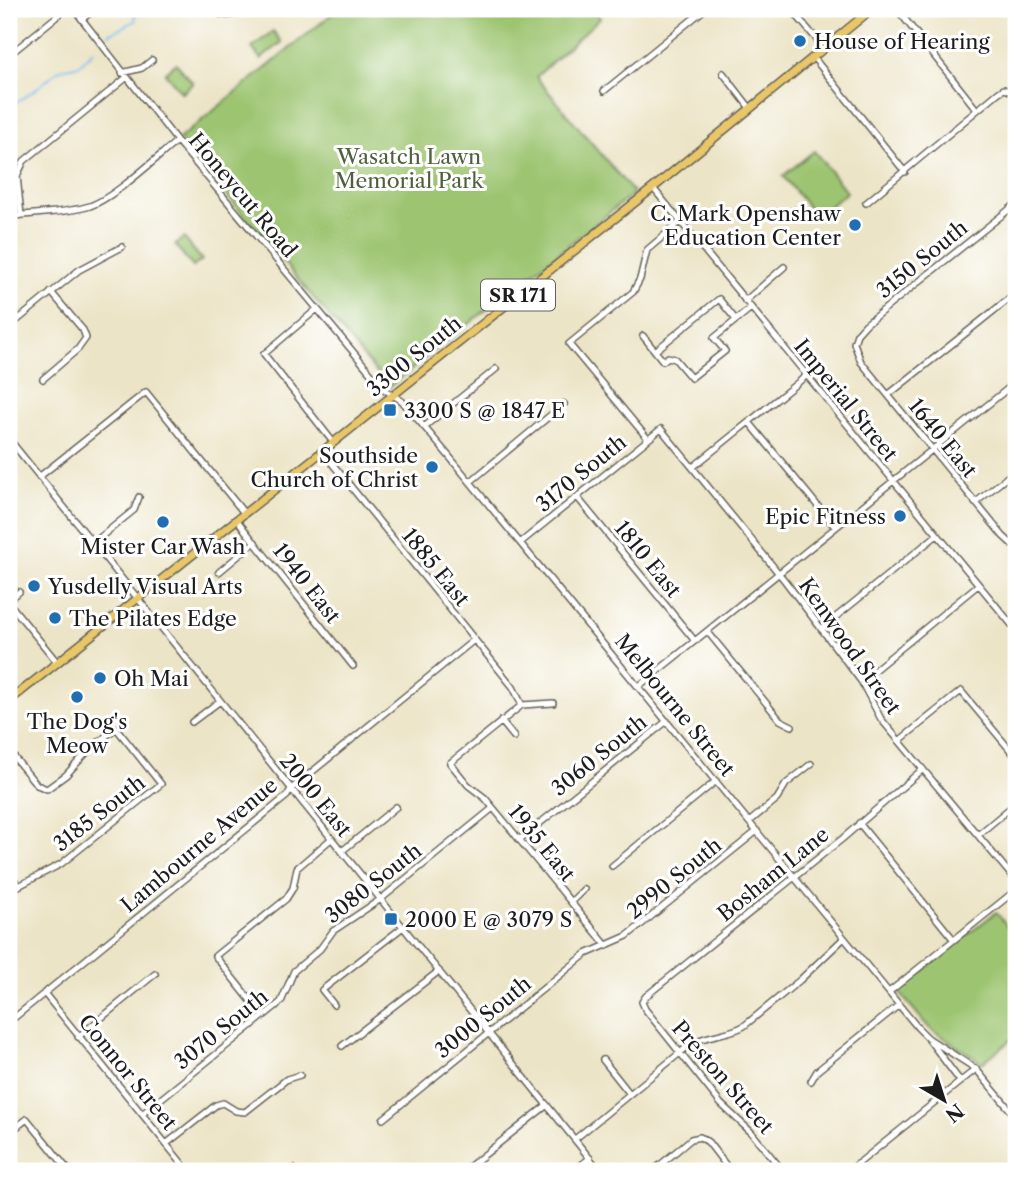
<svg xmlns="http://www.w3.org/2000/svg" width="1025" height="1180" font-family="'Libre Caslon Text',serif">
<rect width="100%" height="100%" fill="#fff"/>
<filter id="ink" filterUnits="userSpaceOnUse"><feTurbulence type="fractalNoise" baseFrequency=".0143" numOctaves="2"/><feDisplacementMap in="SourceGraphic" scale="14" xChannelSelector="R" yChannelSelector="G"/><feConvolveMatrix kernelMatrix="1 2 1 2 8 2 1 2 1" color-interpolation-filters="sRGB"/></filter>
<filter id="wash" filterUnits="userSpaceOnUse"><feTurbulence type="fractalNoise" baseFrequency=".00686" numOctaves="4" result="noise"/><feDisplacementMap in="SourceGraphic" scale="28" xChannelSelector="R" yChannelSelector="G"/><feGaussianBlur stdDeviation="1.57" result="paint"/><feColorMatrix in="noise" values="0 0 0 0 0 0 0 0 0 0 0 0 0 0 0 0 0 1.4 0 .05"/><feComposite in="paint" operator="in"/></filter>
<g filter="url(#wash)">
<rect width="100%" height="100%" fill="#ece4c6"/>
<path fill="#9dc571" stroke="#5c7046" stroke-width="2" d="M 338,9 L 593,9 L 600,18 L 536,77 L 634,193 L 389,387 L 179,139 Z
M 273,31 L 282,42 L 261,59 L 252,48 Z
M 176,63 L 193,83 L 182,93 L 165,73 Z
M 814,151 L 847,192 L 816,217 L 783,176 Z
M 184,238 L 202,260 L 193,267 L 175,245 Z
M 996,912 L 1016,937 L 1016,1036 L 982,1063 L 929,1028 L 898,991 Z"/>
<g fill="none" stroke-linecap="round" stroke-linejoin="round">
<path stroke="#72bbeb" stroke-width="2" d="M 109,34 L 135,21 L 136,9
M 9,118 L 15,115 L 11,106 L 35,90 L 60,69 L 80,65 L 94,50"/>
</g>
</g>
<g filter="url(#ink)">
<g fill="none" stroke-linecap="round" stroke-linejoin="round">
<defs>
<path id="minor" d="M 74,9 L 177,141 L 385,390 L 402,401 L 448,455 L 918,1028 L 928,1038 L 976,1069 L 1016,1117
M 209,9 C 222,17 234,18 247,9
M 791,9 L 824,48
M 897,9 L 977,110
M 1012,9 L 1016,14
M 82,19 L 95,9
M 9,55 L 66,9
M 813,57 L 905,172
M 122,73 L 142,68 L 152,60
M 723,73 L 750,108
M 604,91 L 705,9
M 653,188 L 1016,630
M 866,203 L 999,92 L 1004,89 L 1016,93
M 1016,204 L 866,324 L 857,334 L 854,343 L 861,362 L 1003,536 L 1016,548
M 21,215 L 17,176 L 24,161 L 126,78
M 9,217 C 35,212 64,214 90,206 C 115,197 155,159 177,141
M 745,301 L 784,267
M 317,309 L 264,354 L 333,442
M 9,327 L 79,270 L 122,247
M 643,336 L 663,361 L 668,357 L 675,359 L 691,378 L 725,351 L 714,338 L 751,308
M 655,351 L 719,299 L 736,320
M 43,379 L 78,349 L 86,338 L 83,330 L 51,292
M 888,395 L 1016,293
M 749,422 L 835,527
M 424,427 L 496,369
M 9,439 L 600,1171
M 648,439 L 569,344 L 633,292 L 640,279 L 647,250 L 680,222
M 322,451 L 513,687 L 522,705
M 693,467 L 806,376
M 39,477 L 146,392 L 244,513
M 470,482 L 564,404
M 577,497 L 695,641
M 975,503 L 1016,470
M 236,519 L 353,666
M 520,543 L 661,429 L 785,581 L 861,681 L 881,719 L 1016,881
M 92,544 L 134,510 L 139,497
M 219,572 L 255,542
M 9,600 L 19,592
M 9,603 L 57,662
M 821,629 L 937,535
M 707,631 L 780,720 L 792,726
M 861,681 L 978,585
M 639,686 L 1016,382
M 553,703 L 522,705 L 450,763 L 468,785 L 485,798 L 607,946
M 501,721 L 514,737
M 192,722 L 220,701
M 899,741 L 961,691 L 1016,757
M 9,751 L 37,785 L 47,789 L 66,775 L 89,750 L 116,728 L 161,784 L 61,864 L 9,891
M 749,822 L 777,799 L 786,784 L 811,764
M 859,823 L 954,940
M 978,835 L 1016,803
M 519,840 L 667,721
M 342,851 L 396,807
M 612,866 L 716,781
M 9,873 L 18,885
M 571,902 L 584,889
M 889,992 L 1016,890
M 44,993 L 188,1171
M 334,1005 L 322,990 L 403,927
M 263,1016 L 215,956 L 286,899 L 293,888 L 297,868 L 331,839
M 9,1022 L 287,796 L 291,789 L 474,640
M 78,1037 L 155,974
M 930,1041 L 960,1081
M 342,1046 L 439,971
M 603,1060 L 630,1094
M 811,1081 L 817,1071 L 899,1005
M 142,1114 L 281,1002 L 294,971 L 320,949 L 333,931 L 381,899 L 493,808
M 383,1119 L 586,954 L 627,936 L 757,831
M 9,1133 L 27,1119 L 69,1171
M 575,1139 L 692,1043 C 709,1034 728,1035 744,1026 L 800,980 L 844,938
M 166,1144 L 216,1105 L 223,1103 L 236,1111 L 245,1112 L 287,1079 L 300,1075
M 291,1171 L 294,1169
M 464,1171 L 547,1105
M 573,1171 L 590,1158
M 653,1171 L 691,1139 L 700,1137 L 708,1142 L 728,1168
M 783,1171 L 751,1132 L 721,1104 L 645,1009 L 642,1002 L 646,996 L 842,839 L 923,769
M 849,1171 L 976,1069"/>
<path id="major" d="M 9,701 L 653,188 L 872,9"/>
</defs>
<use href="#minor" stroke="#656258" stroke-width="8"/>
<use href="#major" stroke="#656258" stroke-width="10"/>
<use href="#minor" stroke="#fff" stroke-width="5"/>
<use href="#major" stroke="#e9c769" stroke-width="7"/>
</g>
</g>
<g fill="#1f6fb2" stroke="#fff" stroke-width="2.5">
<circle cx="800" cy="41" r="7"/>
<circle cx="855" cy="225" r="7"/>
<rect x="383" y="403" width="14" height="14" rx="3.5"/>
<circle cx="432" cy="467" r="7"/>
<circle cx="900" cy="516" r="7"/>
<circle cx="163" cy="522" r="7"/>
<circle cx="34" cy="586" r="7"/>
<circle cx="55" cy="618" r="7"/>
<circle cx="100" cy="678" r="7"/>
<circle cx="77" cy="697" r="7"/>
<rect x="384" y="912" width="14" height="14" rx="3.5"/>
</g>
<g text-anchor="middle" dominant-baseline="central" stroke-width="6" stroke-linejoin="round" paint-order="stroke">
<rect fill="#fff" stroke="#606060" stroke-width="2" x="481" y="279.5" width="74" height="31" rx="5"/>
<g font-size="19" font-weight="bold" fill="#1c1c1c">
<text x="518" y="295">SR 171</text>
</g>
<g font-size="21" fill="#1c1c1c" stroke="#fff" text-anchor="start">
<text x="814" y="41">House of Hearing</text>
<text x="841" y="213" text-anchor="end">C. Mark Openshaw<tspan x="841" dy="24">Education Center</tspan></text>
<text x="404" y="410">3300 S @ 1847 E</text>
<text x="418" y="455" text-anchor="end">Southside<tspan x="418" dy="24">Church of Christ</tspan></text>
<text x="886" y="516" text-anchor="end">Epic Fitness</text>
<text x="163" y="546" text-anchor="middle">Mister Car Wash</text>
<text x="48" y="586">Yusdelly Visual Arts</text>
<text x="69" y="618">The Pilates Edge</text>
<text x="114" y="678">Oh Mai</text>
<text x="77" y="721" text-anchor="middle">The Dog's<tspan x="77" dy="24">Meow</tspan></text>
<text x="405" y="919">2000 E @ 3079 S</text>
</g>
<g font-size="21" fill="#50603e" stroke="#fff">
<text x="409" y="156">Wasatch Lawn<tspan x="409" dy="24">Memorial Park</tspan></text>
</g>
<g font-size="21" fill="#1c1c1c" stroke="#fff">
<text transform="translate(243 195) rotate(50)">Honeycut Road</text>
<text transform="translate(922 259) rotate(-39)">3150 South</text>
<text transform="translate(414 356) rotate(-39)">3300 South</text>
<text transform="translate(846 400) rotate(51)">Imperial Street</text>
<text transform="translate(943 438) rotate(51)">1640 East</text>
<text transform="translate(581 473) rotate(-39)">3170 South</text>
<text transform="translate(648 559) rotate(51)">1810 East</text>
<text transform="translate(436 567) rotate(51)">1885 East</text>
<text transform="translate(307 583) rotate(52)">1940 East</text>
<text transform="translate(850 646) rotate(55)">Kenwood Street</text>
<text transform="translate(675 705) rotate(51)">Melbourne Street</text>
<text transform="translate(599 755) rotate(-39)">3060 South</text>
<text transform="translate(316 795) rotate(51)">2000 East</text>
<text transform="translate(99 813) rotate(-38)">3185 South</text>
<text transform="translate(542 843) rotate(51)">1935 East</text>
<text transform="translate(199 845) rotate(-40)">Lambourne Avenue</text>
<text transform="translate(773 874) rotate(-39)">Bosham Lane</text>
<text transform="translate(674 878) rotate(-39)">2990 South</text>
<text transform="translate(373 883) rotate(-38)">3080 South</text>
<text transform="translate(483 1017) rotate(-39)">3000 South</text>
<text transform="translate(221 1029) rotate(-39)">3070 South</text>
<text transform="translate(128 1072) rotate(51)">Connor Street</text>
<text transform="translate(723 1077) rotate(49)">Preston Street</text>
</g>
</g>
<rect width="1025" height="1180" fill="none" stroke="#fff" stroke-width="35"/>
<g transform="translate(944 1100) rotate(141)" stroke="#ffffff" stroke-width="5" paint-order="stroke">
<path d="M0-5L12 26L0 18L-12 26Z" fill="#1c1c1c"/>
<text y="-10" font-size="19" font-weight="bold" text-anchor="middle" fill="#1c1c1c">N</text>
</g>
</svg>
